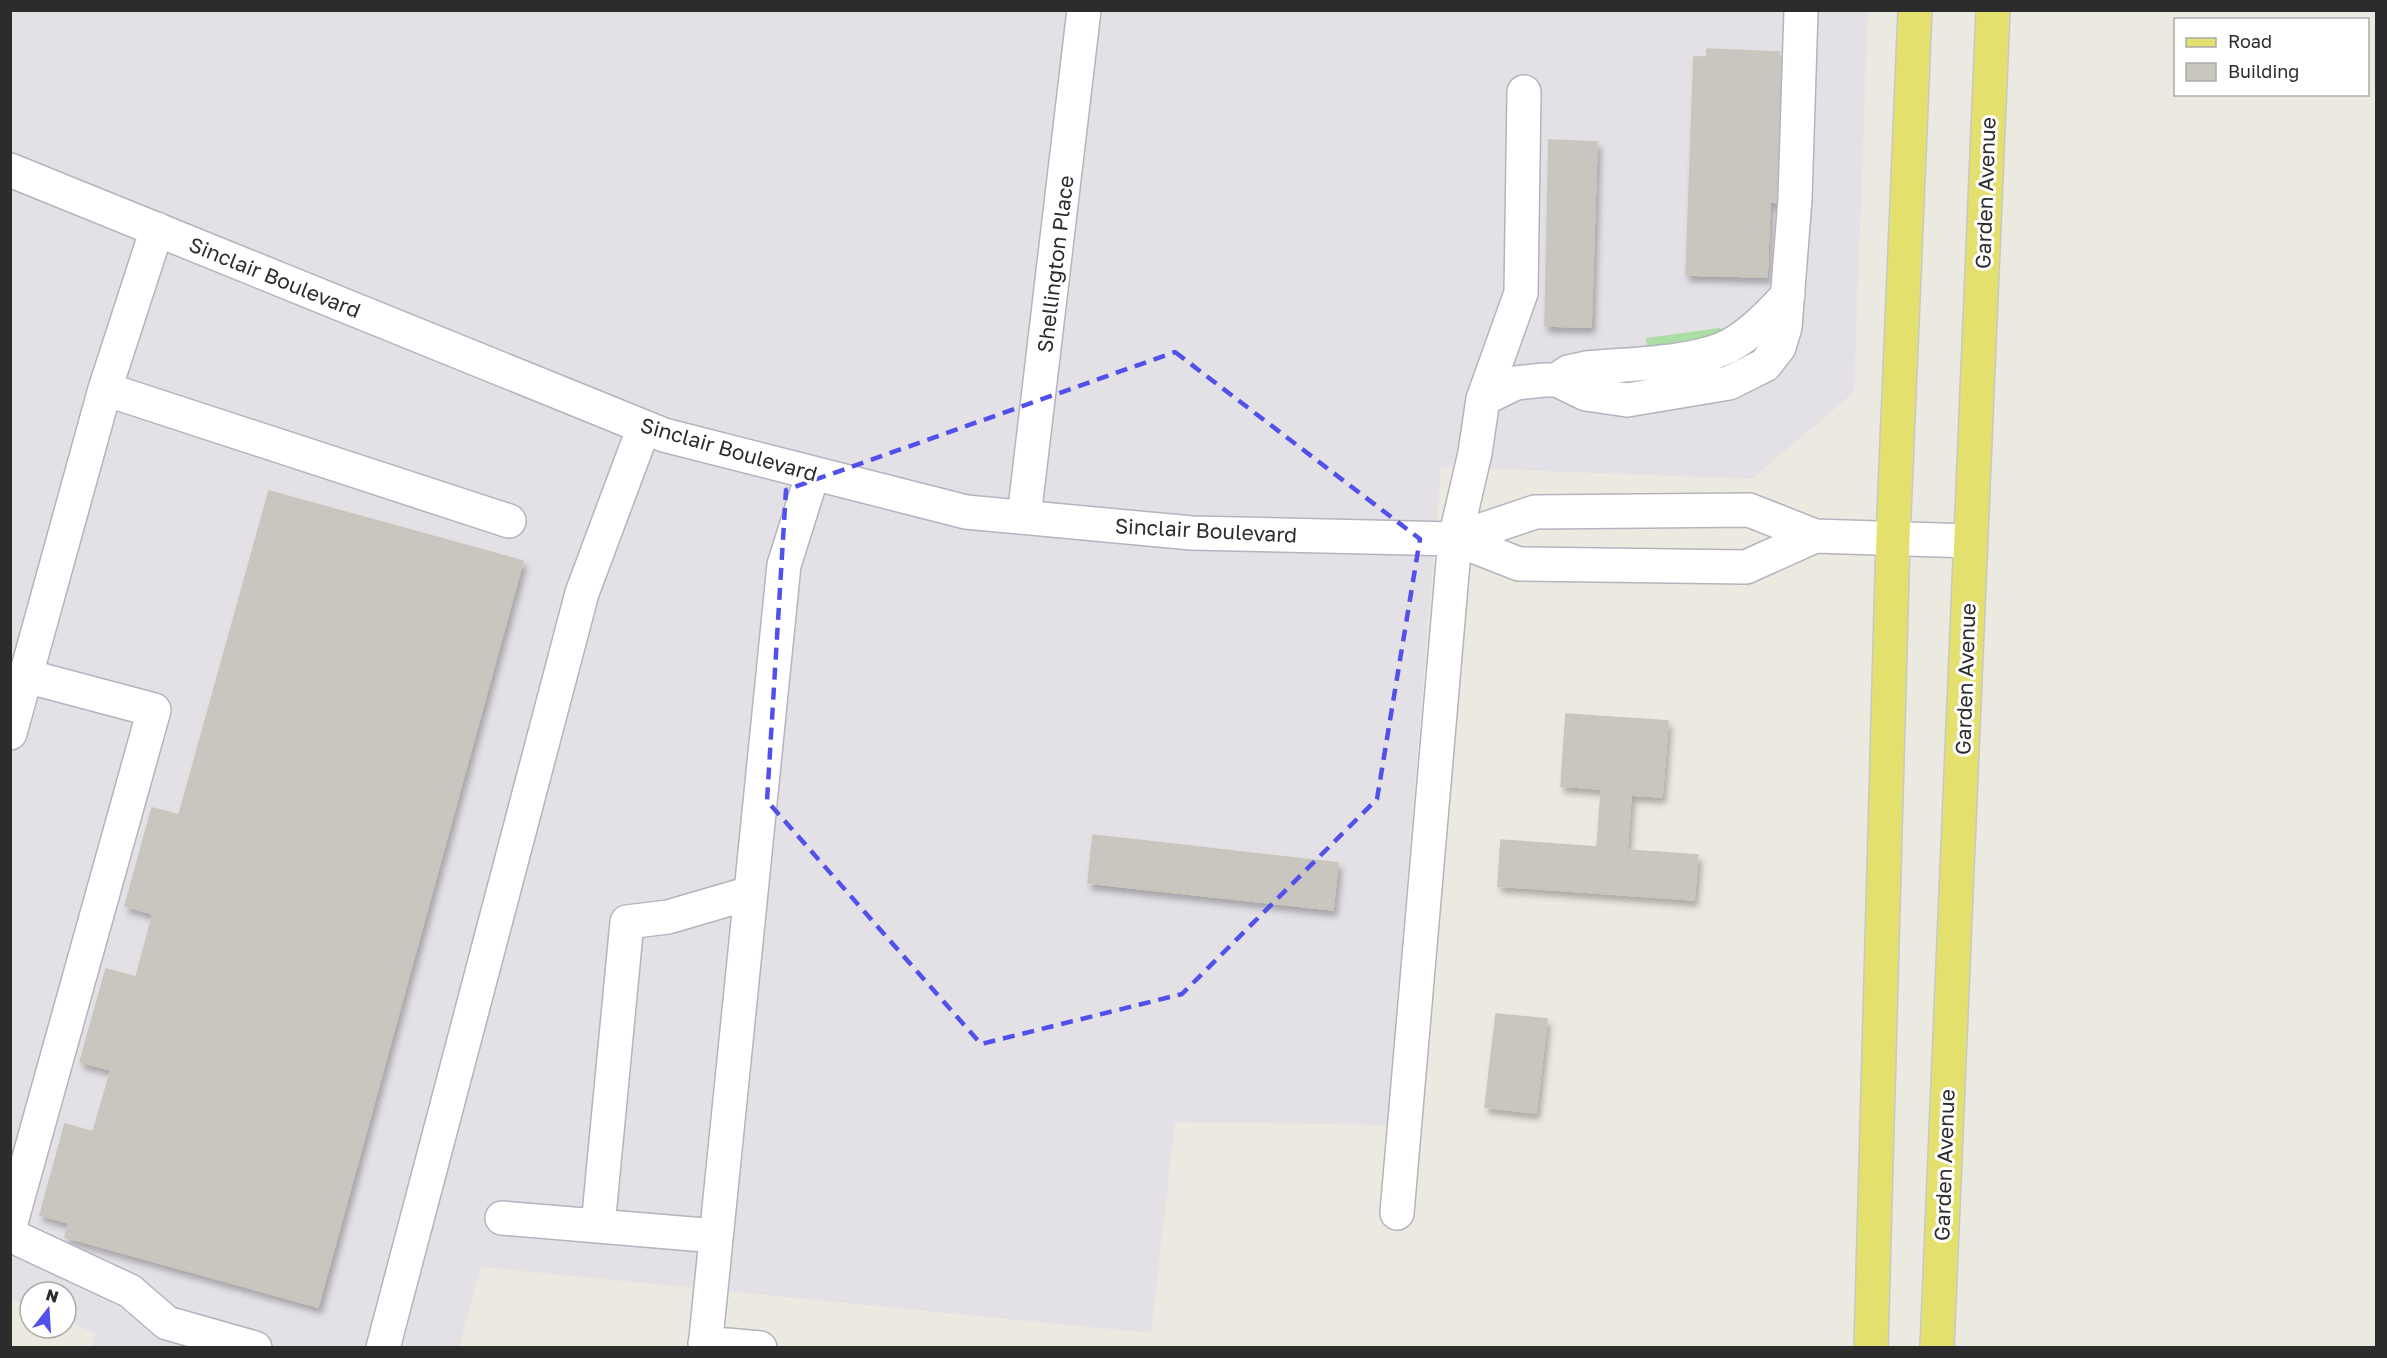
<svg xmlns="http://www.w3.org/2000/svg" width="2387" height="1358" font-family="'Golos Text',sans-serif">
<defs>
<filter id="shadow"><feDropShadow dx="3.5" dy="6" stdDeviation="3" flood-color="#0004"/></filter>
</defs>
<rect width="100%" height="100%" fill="#eceae0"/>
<path fill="#e3e0e6" d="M 10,11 L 1868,11 L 1854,392 L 1752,479 L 1441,467 L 1387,1125 L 1175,1122 L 1151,1333 L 481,1267 L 459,1347 L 91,1347 L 95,1333 L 66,1321 L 66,1292 L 30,1292 L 30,1306 L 11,1299 Z"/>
<path fill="#abdea2" d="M 1720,328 L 1725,333 L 1647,348 L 1646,338 Z"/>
<path fill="#c8c6bf" stroke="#c8c6ba" stroke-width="1.5" filter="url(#shadow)" d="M 1707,49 L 1779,52 L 1779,58 L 1788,58 L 1782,203 L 1770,202 L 1767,277 L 1686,275 L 1694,57 L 1707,57 Z
M 1549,140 L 1597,142 L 1591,327 L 1545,326 Z
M 269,491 L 523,561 L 318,1307 L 65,1237 L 69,1223 L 40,1215 L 65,1124 L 93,1132 L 111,1070 L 80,1062 L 106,969 L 136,977 L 153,914 L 125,906 L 152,808 L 179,815 Z
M 1566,714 L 1668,721 L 1662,797 L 1631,795 L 1632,783 L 1602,780 L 1601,789 L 1561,786 Z
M 1602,780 L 1632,783 L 1627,850 L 1698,855 L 1694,900 L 1498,886 L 1501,840 L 1597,847 Z
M 1093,835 L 1338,863 L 1333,910 L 1088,883 Z
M 1496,1014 L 1547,1019 L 1536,1113 L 1485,1107 Z"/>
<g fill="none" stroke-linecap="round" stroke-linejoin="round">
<defs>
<path id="minor" d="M 10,170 L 664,435 L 966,512 L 1192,533 L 1455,539 L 1535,512 L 1749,510 L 1815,536 L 1970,541
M 1557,380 L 1568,372 L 1586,368 C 1625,364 1683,364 1720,350 C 1747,339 1768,316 1788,295
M 105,389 L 509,521
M 1483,399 L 1516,383 L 1544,380 L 1557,380 L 1586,394 L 1627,400 L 1729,383 L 1765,365 L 1779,347 L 1785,327 L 1795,199 L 1801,10
M 1024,517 L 1084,10
M 1455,539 L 1519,564 L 1746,567 L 1815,536
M 10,733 L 105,389 L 157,229
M 1397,1213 L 1455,539 L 1475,453 L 1483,399 L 1521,293 L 1524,92
M 502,1218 L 716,1236
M 10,1226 L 154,710 L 26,676
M 598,1226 L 627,922 L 668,917 L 750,893
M 10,1235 L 130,1291 L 167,1323 L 255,1348
M 705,1343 L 760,1348
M 383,1348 L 582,593 L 644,427
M 705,1348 L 784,565 L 813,473"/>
<path id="major" d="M 1871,1348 L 1893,538 L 1915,10
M 1937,1348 L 1993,10"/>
</defs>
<use href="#minor" stroke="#b4b3be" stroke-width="36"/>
<use href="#major" stroke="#c8c8c8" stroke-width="36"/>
<use href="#minor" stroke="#fff" stroke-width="33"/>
<use href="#major" stroke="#e4e06d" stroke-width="33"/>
</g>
<path fill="none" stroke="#5250ea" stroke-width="4.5" stroke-dasharray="12 8" stroke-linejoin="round" d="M 1175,352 L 1420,539 L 1377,799 L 1182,994 L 981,1044 L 767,801 L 786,490 Z"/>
<g text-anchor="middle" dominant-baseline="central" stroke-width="6" stroke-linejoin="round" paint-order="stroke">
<g font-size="21" fill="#2c2c2c" stroke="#fff">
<text transform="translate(1985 193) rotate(-88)">Garden Avenue</text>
<text transform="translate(1055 264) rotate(-83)">Shellington Place</text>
<text transform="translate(275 277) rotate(22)">Sinclair Boulevard</text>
<text transform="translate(729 449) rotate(16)">Sinclair Boulevard</text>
<text transform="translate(1206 530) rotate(3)">Sinclair Boulevard</text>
<text transform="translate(1965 679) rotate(-88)">Garden Avenue</text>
<text transform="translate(1944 1165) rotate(-88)">Garden Avenue</text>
</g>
</g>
<rect width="2387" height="1358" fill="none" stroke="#2c2c2c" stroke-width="24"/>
<rect x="2174" y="18" width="195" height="78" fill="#ffffff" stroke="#ababab" stroke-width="1.5"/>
<rect x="2186" y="38" width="30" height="9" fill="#e4e06d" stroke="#ababab" stroke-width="1.5"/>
<text x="2228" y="48" font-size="18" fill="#2c2c2c">Road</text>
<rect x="2186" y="63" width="30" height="18" fill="#c8c6bf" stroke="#ababab" stroke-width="1.5"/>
<text x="2228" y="78" font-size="18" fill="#2c2c2c">Building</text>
<g transform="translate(48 1310) rotate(17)"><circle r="28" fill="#ffffff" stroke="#ababab" stroke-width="1.5"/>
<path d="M0-4.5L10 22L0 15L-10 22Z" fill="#5250ea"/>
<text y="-9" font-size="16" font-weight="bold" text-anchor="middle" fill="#2c2c2c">N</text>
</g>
</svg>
